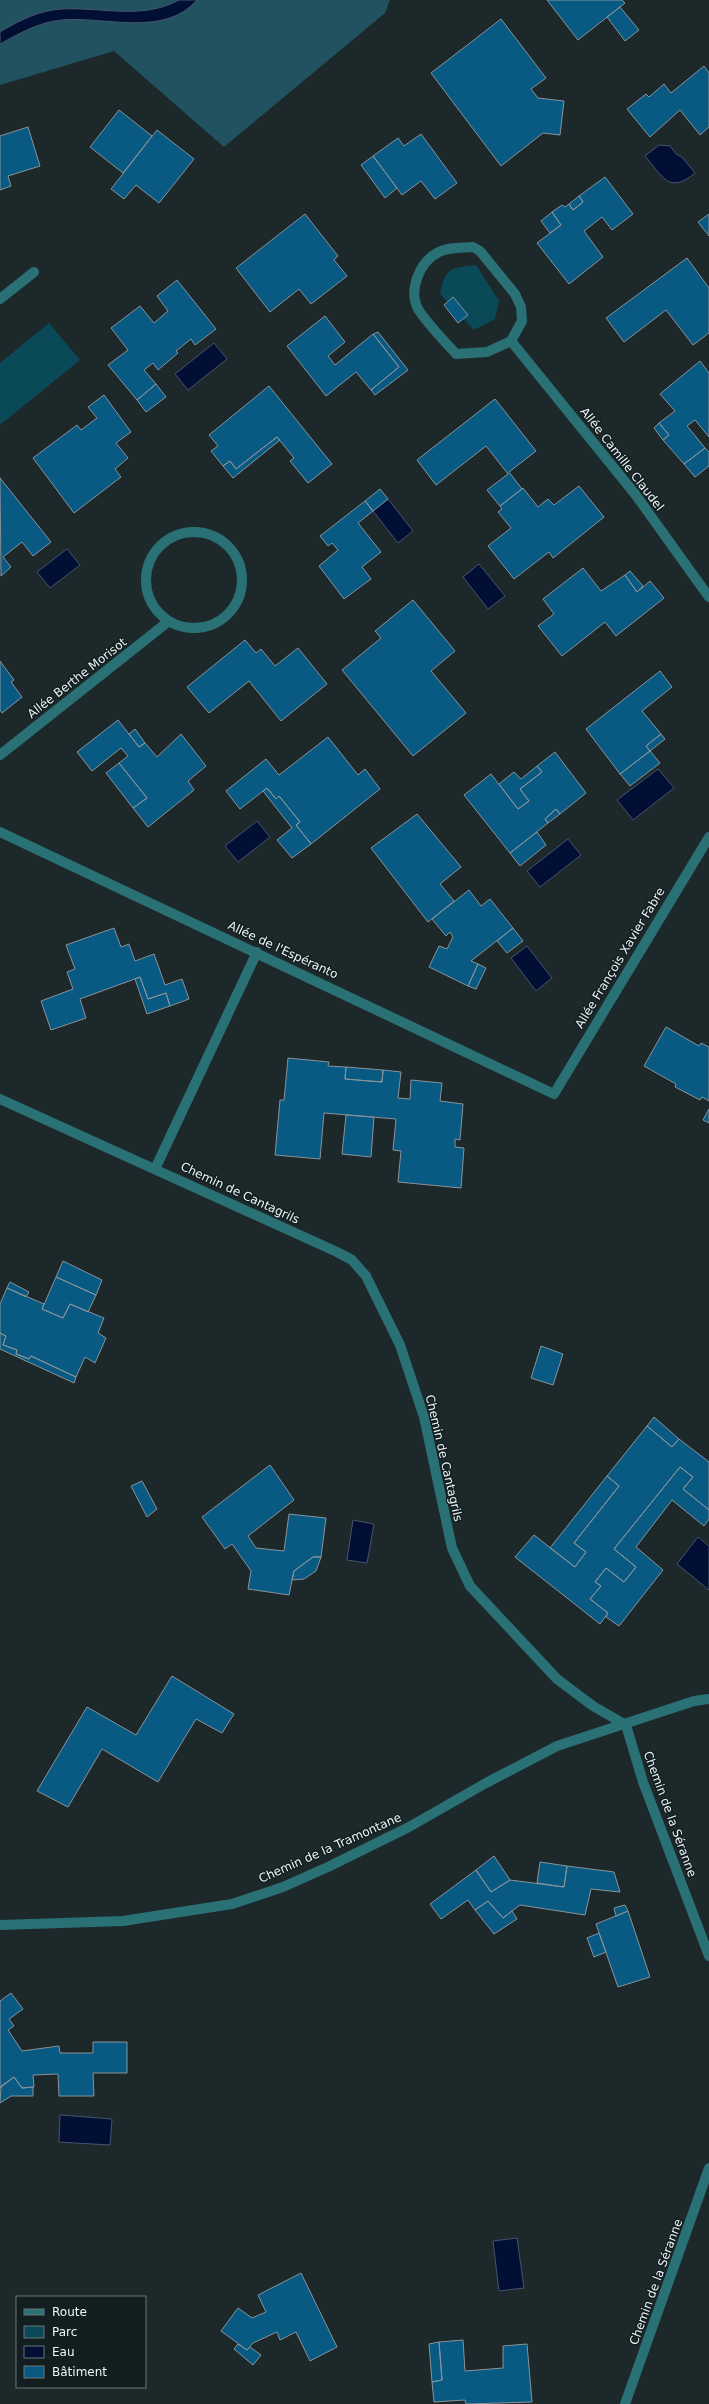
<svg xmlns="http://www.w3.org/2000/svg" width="709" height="2404" font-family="'DejaVu Sans',sans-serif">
<rect width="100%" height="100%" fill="#1d282b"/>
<path fill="#0a4958" d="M 476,265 L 499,301 L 495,319 L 474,330 L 440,294 C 445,267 451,268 476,265 Z
M 49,323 L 80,360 L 0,425 L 0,363 Z"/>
<path fill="#205260" d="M 0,0 L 390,0 L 385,13 L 224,147 L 114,51 L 0,85 Z"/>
<path fill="#000f33" stroke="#47546e" d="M 179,0 L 197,0 C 164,38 105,16 62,20 C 39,22 20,33 0,44 L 0,32 C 18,21 40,10 62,9 C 102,7 143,20 179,0 Z
M 659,145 L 670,146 L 676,154 L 682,157 L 695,173 C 669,195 662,176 645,156 Z
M 214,343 L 227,359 L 188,390 L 175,374 Z
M 388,499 L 413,531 L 398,543 L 373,511 Z
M 67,549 L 80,565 L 50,588 L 37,572 Z
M 479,564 L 505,596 L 488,609 L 463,577 Z
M 658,769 L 674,788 L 633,820 L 617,800 Z
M 257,821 L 270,837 L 238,862 L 225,846 Z
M 568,839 L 581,855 L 540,887 L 527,871 Z
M 527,946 L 552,978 L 536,991 L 511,958 Z
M 353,1520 L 374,1524 L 367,1563 L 347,1560 Z
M 698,1537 L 709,1546 L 709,1590 L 677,1564 Z
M 60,2115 L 112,2119 L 110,2145 L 59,2142 Z
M 517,2238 L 524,2288 L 499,2291 L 493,2241 Z"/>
<path fill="#095a82" stroke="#89939b" d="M 547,0 L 622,0 L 625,3 L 578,40 Z
M 620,7 L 639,30 L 625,41 L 607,17 Z
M 501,19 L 546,78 L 531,89 L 538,98 L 564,101 L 560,135 L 543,133 L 501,166 L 431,73 Z
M 704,66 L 709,73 L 709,127 L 700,135 L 680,110 L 650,137 L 627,109 L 646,94 L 649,97 L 664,84 L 671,93 Z
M 119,110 L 152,136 L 123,173 L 90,147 Z
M 28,127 L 40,166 L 8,176 L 11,186 L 0,190 L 0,136 Z
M 157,130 L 194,159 L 159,203 L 136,185 L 124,199 L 111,189 Z
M 421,134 L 457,183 L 435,199 L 421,181 L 402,195 L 373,156 L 398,138 L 404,146 Z
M 373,156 L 397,188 L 385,198 L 361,165 Z
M 605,177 L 633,214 L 612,230 L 602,217 L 584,231 L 603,257 L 569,284 L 537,243 L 561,225 L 552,212 L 562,205 L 565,207 L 569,204 L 573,210 L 583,202 L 579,196 Z
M 579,196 L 583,202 L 573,210 L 569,204 Z
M 552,212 L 561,225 L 550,233 L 541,221 Z
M 305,214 L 338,256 L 334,260 L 347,276 L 311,304 L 299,289 L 270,312 L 236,268 Z
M 709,214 L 709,236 L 698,222 Z
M 687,258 L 709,288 L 709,333 L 693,345 L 666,310 L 624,342 L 606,318 Z
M 177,280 L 216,329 L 195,345 L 191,339 L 176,351 L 178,353 L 158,370 L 153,363 L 144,370 L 156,384 L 137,400 L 108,365 L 128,350 L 111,328 L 140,306 L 154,323 L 168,311 L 157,296 Z
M 453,297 L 468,315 L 458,323 L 444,305 Z
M 325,316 L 345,342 L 328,356 L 335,365 L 373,334 L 399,367 L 371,390 L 356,372 L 326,396 L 287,346 Z
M 378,332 L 408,370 L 375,395 L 371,390 L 399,367 L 373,334 Z
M 700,361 L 709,373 L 709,437 L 695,420 L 687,426 L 705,448 L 684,464 L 663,440 L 669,435 L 659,423 L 675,411 L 660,394 Z
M 156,384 L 166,397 L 146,412 L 137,400 Z
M 269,386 L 332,464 L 308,483 L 290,461 L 294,458 L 277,437 L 236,469 L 230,461 L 223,466 L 211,451 L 218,446 L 209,435 Z
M 104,395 L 131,432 L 116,443 L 128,458 L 115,469 L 121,477 L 74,513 L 33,458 L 77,425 L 81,430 L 97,418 L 88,407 Z
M 495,399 L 536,451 L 509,472 L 522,489 L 500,506 L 487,490 L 508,474 L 486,446 L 436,485 L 417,460 Z
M 659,423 L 669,435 L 663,440 L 654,428 Z
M 277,437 L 280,440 L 233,478 L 223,466 L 230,461 L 236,469 Z
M 705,448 L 709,452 L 709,466 L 695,477 L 684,464 Z
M 0,478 L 51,542 L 33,556 L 22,542 L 3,557 L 11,567 L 1,576 Z
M 579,486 L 604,517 L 553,558 L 549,552 L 514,579 L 488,546 L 511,528 L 498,512 L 502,509 L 500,506 L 523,488 L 538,507 L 548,499 L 554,505 Z
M 380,489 L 388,499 L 373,511 L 365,501 Z
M 365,501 L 373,511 L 358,523 L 381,552 L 362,567 L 371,579 L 344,599 L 319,566 L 338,550 L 332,543 L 328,546 L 320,536 Z
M 583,568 L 601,591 L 625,575 L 637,592 L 650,581 L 664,598 L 616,636 L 605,622 L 562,656 L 538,626 L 554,614 L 543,599 Z
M 630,571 L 643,586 L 637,592 L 625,575 Z
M 413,600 L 455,651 L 431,671 L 466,713 L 413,756 L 342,670 L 381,638 L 375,631 Z
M 245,640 L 256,653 L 261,649 L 275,666 L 298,648 L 327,684 L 281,721 L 249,681 L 209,713 L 187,687 Z
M 0,661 L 14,680 L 11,682 L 22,697 L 2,713 L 0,710 Z
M 660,671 L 672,687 L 642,711 L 661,734 L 646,746 L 650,751 L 620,774 L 586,729 Z
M 118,720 L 139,747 L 145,743 L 157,757 L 181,734 L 206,766 L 188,781 L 194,790 L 148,827 L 133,808 L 147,798 L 119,763 L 128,756 L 121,748 L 92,771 L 77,752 Z
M 135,729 L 145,743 L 139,747 L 129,734 Z
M 661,734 L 665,739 L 650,751 L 646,746 Z
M 328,737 L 358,775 L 365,769 L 380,789 L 311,844 L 296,825 L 300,822 L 279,796 L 276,799 L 267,788 L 240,809 L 226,791 L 266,759 L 279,775 Z
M 650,751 L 660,763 L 630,786 L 620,774 Z
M 555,752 L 586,793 L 560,814 L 556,809 L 545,819 L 548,823 L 510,853 L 464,795 L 491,774 L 518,809 L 529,801 L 520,789 L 542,772 L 537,766 Z
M 119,763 L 147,798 L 133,808 L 106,773 Z
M 537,766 L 542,772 L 520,789 L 529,801 L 518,809 L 499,784 L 514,772 L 521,779 Z
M 267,788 L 276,799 L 279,796 L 300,822 L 296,825 L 311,844 L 292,858 L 277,840 L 292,828 L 263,791 Z
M 556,809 L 560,814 L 548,823 L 545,819 Z
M 417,814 L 461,867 L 440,884 L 454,901 L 428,922 L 371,848 Z
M 537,832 L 546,845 L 520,866 L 510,853 Z
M 469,890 L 481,906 L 490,899 L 513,928 L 471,961 L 478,964 L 468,986 L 429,967 L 439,946 L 447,949 L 453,937 L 450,932 L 446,936 L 432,919 Z
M 114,928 L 121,947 L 129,944 L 135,961 L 154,954 L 165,985 L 182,979 L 189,999 L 170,1006 L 166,993 L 148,999 L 140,977 L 80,999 L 86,1018 L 51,1030 L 41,1001 L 73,989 L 67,972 L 75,969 L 66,945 Z
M 513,928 L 523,941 L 507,953 L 497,941 Z
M 478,964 L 486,968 L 476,989 L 468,986 Z
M 140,977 L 148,999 L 166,993 L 170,1006 L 147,1014 L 135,979 Z
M 666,1027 L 699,1046 L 701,1043 L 709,1047 L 709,1101 L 702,1097 L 700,1100 L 675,1087 L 676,1084 L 644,1066 Z
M 288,1058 L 329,1062 L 328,1066 L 346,1067 L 345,1079 L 382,1082 L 383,1070 L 401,1072 L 398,1098 L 410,1099 L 411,1080 L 442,1083 L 440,1101 L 463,1104 L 460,1140 L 455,1139 L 455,1147 L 464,1148 L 461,1188 L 398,1182 L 401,1151 L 393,1150 L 396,1119 L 324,1113 L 320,1159 L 275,1155 L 280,1100 L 284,1100 Z
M 346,1067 L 383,1070 L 382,1082 L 345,1079 Z
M 709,1109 L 709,1123 L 703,1120 Z
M 346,1115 L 374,1117 L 371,1157 L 342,1154 Z
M 63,1261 L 102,1280 L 96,1295 L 56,1277 Z
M 56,1277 L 96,1295 L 88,1312 L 70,1304 L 63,1318 L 42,1309 Z
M 10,1282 L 29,1292 L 26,1297 L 7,1288 Z
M 7,1288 L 44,1304 L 42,1309 L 63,1318 L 70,1304 L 104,1318 L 98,1333 L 106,1338 L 95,1363 L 85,1357 L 76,1377 L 31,1356 L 29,1359 L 16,1354 L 17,1350 L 3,1345 L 6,1336 L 0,1333 L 0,1304 Z
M 0,1333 L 6,1336 L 3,1345 L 17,1350 L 16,1354 L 29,1359 L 31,1356 L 76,1377 L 74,1383 L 0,1349 Z
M 541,1346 L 563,1354 L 553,1385 L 531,1378 Z
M 654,1417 L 679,1439 L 672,1447 L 647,1426 Z
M 647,1426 L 672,1447 L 679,1439 L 709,1462 L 709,1510 L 683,1489 L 693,1477 L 680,1467 L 614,1549 L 636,1567 L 624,1582 L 606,1568 L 595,1582 L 601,1586 L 590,1599 L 608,1613 L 600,1624 L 515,1557 L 534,1535 L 575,1567 L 586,1552 L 574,1543 L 619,1486 L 607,1476 Z
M 270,1465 L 294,1500 L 248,1536 L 256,1548 L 284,1551 L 289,1514 L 326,1518 L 321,1557 L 313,1557 L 294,1571 L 289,1595 L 248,1589 L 251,1571 L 232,1544 L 225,1549 L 202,1517 Z
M 680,1467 L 693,1477 L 683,1489 L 709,1510 L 709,1519 L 704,1526 L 672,1500 L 636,1547 L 663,1570 L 619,1626 L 606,1617 L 608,1613 L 590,1599 L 601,1586 L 595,1582 L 606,1568 L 624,1582 L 636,1567 L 614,1549 Z
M 607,1476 L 619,1486 L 574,1543 L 586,1552 L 575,1567 L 550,1548 Z
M 142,1481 L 157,1509 L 147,1517 L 131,1486 Z
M 313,1557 L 321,1557 L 316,1571 L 304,1579 L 292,1580 L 294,1571 Z
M 172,1676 L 234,1714 L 222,1733 L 196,1719 L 158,1782 L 102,1749 L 68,1807 L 37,1791 L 87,1707 L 136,1735 Z
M 494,1856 L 510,1880 L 491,1892 L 476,1870 Z
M 540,1862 L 567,1866 L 564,1887 L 537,1883 Z
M 567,1866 L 614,1872 L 620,1892 L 591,1889 L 585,1915 L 520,1905 L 503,1918 L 488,1901 L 475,1910 L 468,1900 L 441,1919 L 430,1904 L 476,1870 L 491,1892 L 510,1880 L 564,1887 Z
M 488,1901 L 503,1918 L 512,1911 L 517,1919 L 494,1934 L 475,1910 Z
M 625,1905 L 628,1911 L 616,1916 L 614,1908 Z
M 628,1911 L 650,1977 L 618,1987 L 596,1924 Z
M 599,1933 L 606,1952 L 594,1957 L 587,1938 Z
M 11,1993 L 23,2009 L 9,2019 L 14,2026 L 8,2030 L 22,2051 L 59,2046 L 60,2053 L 93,2053 L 93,2042 L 127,2042 L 127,2073 L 93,2073 L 94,2096 L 59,2096 L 58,2074 L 33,2075 L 34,2087 L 22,2088 L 14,2077 L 0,2088 L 0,2001 Z
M 14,2077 L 22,2088 L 33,2087 L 33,2096 L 11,2096 L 0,2103 L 1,2086 Z
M 301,2273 L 337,2347 L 310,2361 L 296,2332 L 280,2340 L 277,2332 L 253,2343 L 247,2350 L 221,2331 L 238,2308 L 252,2318 L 266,2312 L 258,2295 Z
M 463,2340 L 465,2371 L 503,2368 L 503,2346 L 527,2344 L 532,2402 L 466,2404 L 465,2400 L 434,2402 L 432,2382 L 442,2380 L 439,2342 Z
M 439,2342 L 442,2380 L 432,2382 L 429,2344 Z
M 238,2344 L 247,2350 L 250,2347 L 261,2355 L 253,2365 L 234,2349 Z"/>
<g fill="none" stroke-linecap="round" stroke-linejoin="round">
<path stroke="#2a7175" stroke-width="10" d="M 473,247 L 480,251 L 515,294 L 521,307 L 522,321 L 511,341 L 487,352 L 456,354 C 447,344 422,318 417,307 C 409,289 420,262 437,253 C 446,247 462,248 473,247 Z
M 0,299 L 34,272
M 511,341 L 635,494 L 709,597
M146 580a48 48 0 1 1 96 0a48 48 0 1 1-96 0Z
M 0,755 L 169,621
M 0,832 L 554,1094 L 709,837
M 0,1099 L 337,1252 L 352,1260 L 366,1276 L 400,1345 L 424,1417 L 452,1548 L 470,1586 L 557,1679 L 593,1706 L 626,1725
M 155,1169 L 257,952
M 626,1725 L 643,1782 L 709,1956
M 0,1925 L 123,1921 L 232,1904 L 283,1887 L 330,1866 L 409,1827 L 486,1783 L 557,1746 L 694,1701 L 709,1699
M 625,2404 L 709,2168"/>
</g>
<g text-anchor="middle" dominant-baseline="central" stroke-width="3" stroke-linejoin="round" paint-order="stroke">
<g font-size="12" fill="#ecf4f6" stroke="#131e21">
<text transform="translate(622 459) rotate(52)">Allée Camille Claudel</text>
<text transform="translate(77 678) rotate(-38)">Allée Berthe Morisot</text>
<text transform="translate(283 950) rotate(25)">Allée de l'Espéranto</text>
<text transform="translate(620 958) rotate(-59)">Allée François Xavier Fabre</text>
<text transform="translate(240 1193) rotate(25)">Chemin de Cantagrils</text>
<text transform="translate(444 1458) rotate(77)">Chemin de Cantagrils</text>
<text transform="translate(670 1814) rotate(70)">Chemin de la Séranne</text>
<text transform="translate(330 1848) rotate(-24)">Chemin de la Tramontane</text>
<text transform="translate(656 2282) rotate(-70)">Chemin de la Séranne</text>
</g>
</g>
<rect x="16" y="2296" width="130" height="92" fill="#131e21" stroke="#6a7476"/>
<rect x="24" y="2309" width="20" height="6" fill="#2a7175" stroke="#6a7476"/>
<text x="52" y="2316" font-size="12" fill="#ecf4f6">Route</text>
<rect x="24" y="2326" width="20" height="12" fill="#0a4958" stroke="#6a7476"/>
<text x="52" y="2336" font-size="12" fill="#ecf4f6">Parc</text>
<rect x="24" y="2346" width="20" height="12" fill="#000f33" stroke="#6a7476"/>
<text x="52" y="2356" font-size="12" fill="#ecf4f6">Eau</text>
<rect x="24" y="2366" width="20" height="12" fill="#095a82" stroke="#6a7476"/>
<text x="52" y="2376" font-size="12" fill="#ecf4f6">Bâtiment</text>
</svg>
